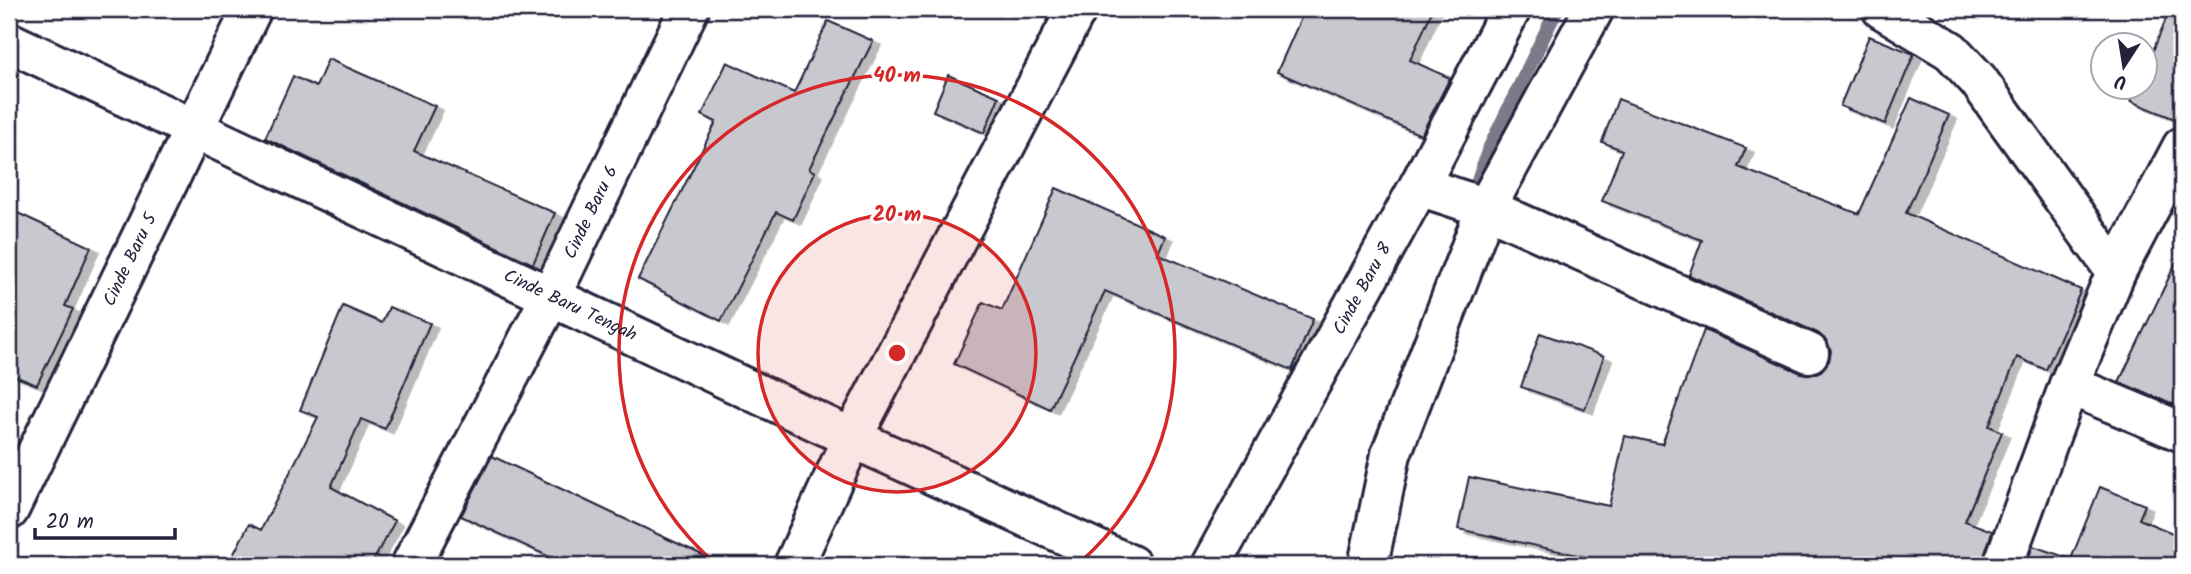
<svg xmlns="http://www.w3.org/2000/svg" width="2191" height="574" font-family="Kalam,sans-serif">
<defs>
<filter id="shadow"><feDropShadow dx="8" dy="4.5" stdDeviation="0" flood-color="#0004"/></filter>
</defs>
<rect width="100%" height="100%" fill="#fff"/>
<filter id="ink" filterUnits="userSpaceOnUse"><feTurbulence type="fractalNoise" baseFrequency=".0143" numOctaves="2"/><feDisplacementMap in="SourceGraphic" scale="14" xChannelSelector="R" yChannelSelector="G"/><feConvolveMatrix kernelMatrix="1 2 1 2 8 2 1 2 1" color-interpolation-filters="sRGB"/></filter>
<g filter="url(#ink)">
<g fill="none" stroke-linecap="round" stroke-linejoin="round">
<path stroke="#7a7a88" stroke-width="14" d="M 1471,202 L 1488,151 L 1557,9"/>
</g>
<path fill="#c8c8cf" stroke="#22223b" stroke-width="2" filter="url(#shadow)" d="M 1305,9 L 1433,9 L 1410,60 L 1450,78 L 1421,135 L 1277,72 Z
M 2170,9 L 2182,9 L 2182,122 L 2131,101 L 2137,88 L 2146,88 L 2146,68 Z
M 828,21 L 873,41 L 809,169 L 815,172 L 793,220 L 776,212 L 721,321 L 638,279 L 716,122 L 702,115 L 727,62 L 794,93 Z
M 1869,36 L 1914,54 L 1885,124 L 1840,106 Z
M 328,59 L 435,106 L 414,151 L 555,213 L 533,264 L 265,138 L 293,76 L 316,87 Z
M 948,75 L 999,97 L 984,133 L 933,111 Z
M 1911,98 L 1949,115 L 1906,213 L 2081,290 L 2046,370 L 2017,357 L 1989,426 L 2002,432 L 1965,521 L 1992,531 L 1982,565 L 1595,565 L 1596,559 L 1458,529 L 1469,477 L 1609,506 L 1625,436 L 1662,444 L 1704,330 L 1801,373 L 1811,375 L 1821,371 L 1829,361 L 1831,351 L 1827,341 L 1818,333 L 1689,275 L 1702,240 L 1602,201 L 1622,150 L 1602,142 L 1618,99 L 1746,148 L 1738,167 L 1859,214 Z
M 1056,188 L 1165,236 L 1158,254 L 1313,319 L 1292,370 L 1105,291 L 1050,409 L 954,364 L 983,302 L 1002,310 Z
M 9,209 L 91,247 L 65,306 L 73,309 L 37,385 L 9,374 Z
M 2182,250 L 2182,408 L 2119,382 Z
M 343,306 L 382,323 L 389,307 L 430,323 L 385,429 L 361,419 L 331,487 L 395,521 L 371,565 L 228,565 L 249,524 L 261,530 L 318,417 L 300,410 Z
M 1540,333 L 1604,356 L 1585,409 L 1521,387 Z
M 492,456 L 612,513 L 724,565 L 567,565 L 461,516 Z
M 2100,487 L 2145,505 L 2139,519 L 2182,537 L 2182,565 L 2026,565 L 2033,546 L 2071,559 Z"/>
<g fill="none" stroke-linecap="round" stroke-linejoin="round">
<defs>
<g id="minor">
<path d="M 1882,9 L 1951,51 L 1978,80 L 2116,272"/>
<path id="s1" d="M 9,42 L 852,438 L 1131,565"/>
<path d="M 1419,186 L 1486,208 L 1809,353"/>
<path d="M 2069,385 L 2182,432"/>
<path id="s2" d="M 9,510 L 252,9"/>
<path id="s3" d="M 411,565 L 551,296 L 689,9"/>
<path d="M 794,565 L 852,438 L 1077,9"/>
<path id="s4" d="M 1211,565 L 1419,186 L 1511,9"/>
<path d="M 1368,565 L 1391,454 L 1486,208 L 1594,9"/>
<path d="M 2003,565 L 2069,385 L 2116,272 L 2182,147"/>
</g>
</defs>
<use href="#minor" stroke="#22223b" stroke-width="44"/>
<use href="#minor" stroke="#fff" stroke-width="38"/>
</g>
</g>
<circle cx="897" cy="353" r="139" fill="#d62828" fill-opacity=".12"/>
<g fill="none" stroke="#d62828" stroke-width="3.5">
<circle cx="897" cy="353" r="139"/>
<path d="M716 564A278 278 0 1 1 1078 564"/>
</g>
<g text-anchor="middle" dominant-baseline="central" stroke-width="6" stroke-linejoin="round" paint-order="stroke">
<g font-size="18" fill="#22223b" stroke="#fff">
<text stroke="none"><textPath href="#s3" startOffset="396">Cinde Baru 6</textPath></text>
<text stroke="none"><textPath href="#s2" startOffset="278">Cinde Baru 5</textPath></text>
<text stroke="none"><textPath href="#s4" startOffset="315">Cinde Baru 8</textPath></text>
<text stroke="none"><textPath href="#s1" startOffset="620">Cinde Baru Tengah</textPath></text>
</g>
</g>
<circle cx="897" cy="353" r="10" fill="#d62828" stroke="#fff" stroke-width="3.5"/>
<g font-size="21" text-anchor="middle" font-weight="bold" fill="#d62828" stroke="#fff" stroke-width="6" stroke-linejoin="round" paint-order="stroke">
<text x="897" y="82">40 m</text>
<text x="897" y="221">20 m</text>
</g>
<rect width="2191" height="574" fill="none" stroke="#fff" stroke-width="35"/>
<rect x="18" y="18" width="2156" height="539" fill="none" stroke="#22223b" stroke-width="2.5" filter="url(#ink)"/>
<g transform="translate(2124 66) rotate(192)"><circle r="33" fill="#ffffff" stroke="#a7a7b1" stroke-width="2"/>
<path d="M0-5L12 26L0 18L-12 26Z" fill="#22223b"/>
<text y="-10" font-size="19" font-weight="bold" text-anchor="middle" fill="#22223b">U</text>
</g>
<path d="M35 528v10h140v-10" fill="none" stroke="#22223b" stroke-width="3.5"/>
<text x="46" y="528" font-size="21" fill="#22223b" stroke="#ffffff" stroke-width="5" paint-order="stroke">20 m</text>
</svg>
